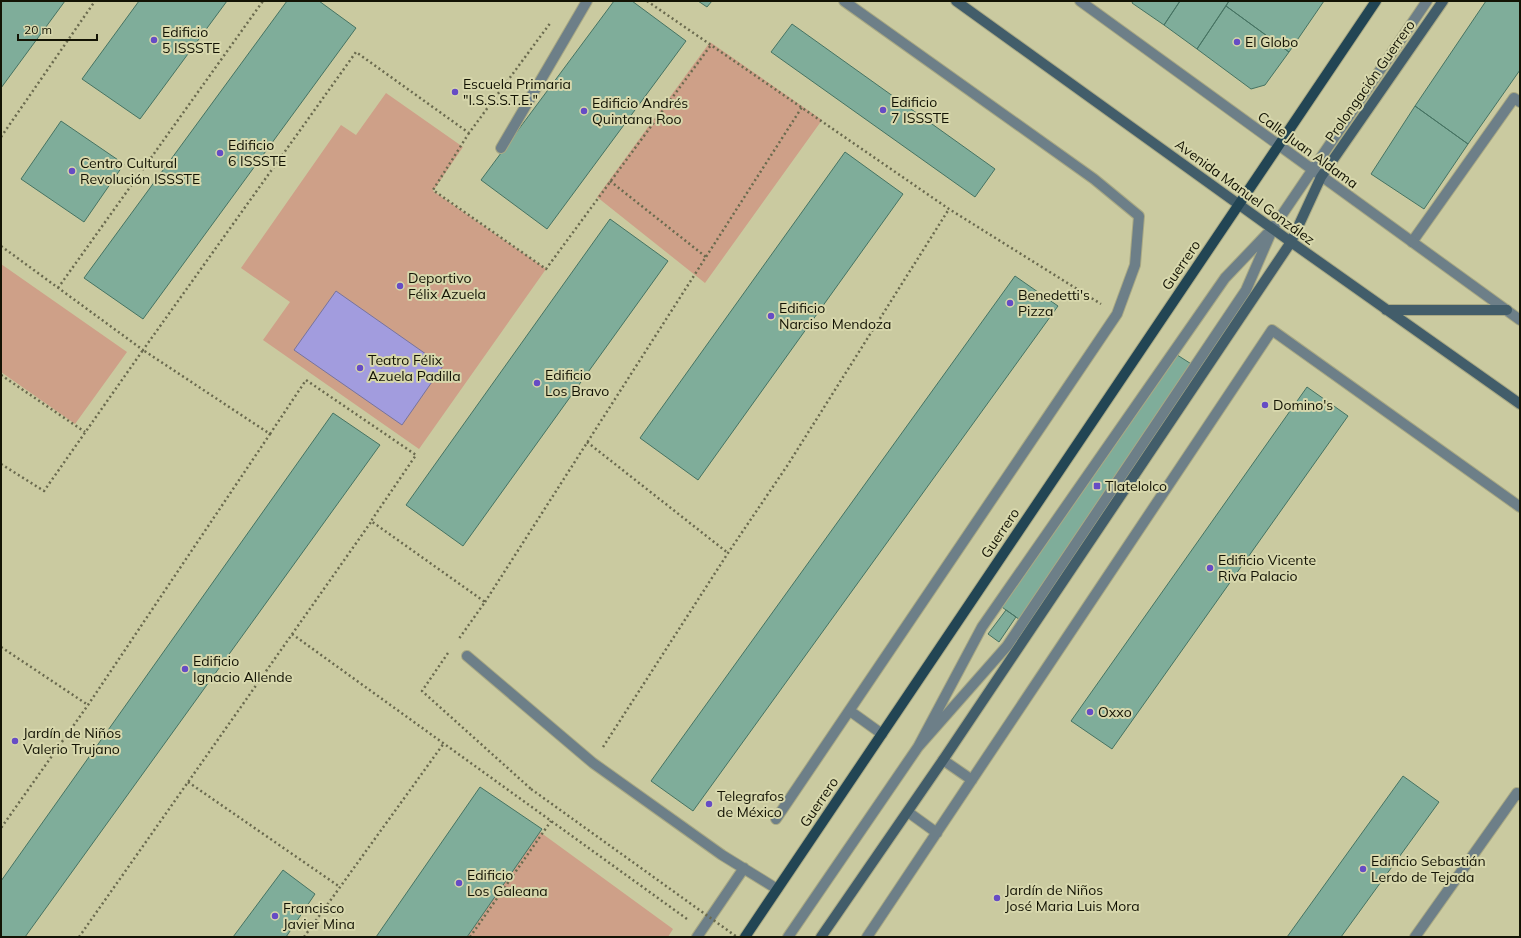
<svg xmlns="http://www.w3.org/2000/svg" width="1521" height="938" font-family="Mulish,sans-serif">
<rect width="100%" height="100%" fill="#cacaa0"/>
<path fill="#cea088" d="M 710,42 L 822,120 L 705,283 L 597,197 Z
M 386,93 L 463,147 L 433,191 L 546,269 L 419,449 L 263,340 L 290,302 L 241,268 L 341,125 L 356,135 Z
M 1,264 L 127,352 L 75,424 L 1,372 Z
M 540,832 L 673,929 L 668,937 L 467,937 Z"/>
<path fill="#a29cde" stroke="#77739d" d="M 336,291 L 443,366 L 402,425 L 294,350 Z"/>
<path fill="#7fad9a" stroke="#467362" d="M 1,1 L 65,1 L 1,88 Z
M 139,1 L 227,1 L 140,119 L 82,79 Z
M 287,1 L 319,1 L 356,28 L 143,319 L 84,278 Z
M 614,1 L 632,1 L 686,41 L 547,229 L 481,180 Z
M 698,1 L 712,1 L 707,7 Z
M 1133,1 L 1180,1 L 1164,25 L 1132,3 Z
M 1180,1 L 1229,1 L 1197,49 L 1164,25 Z
M 1229,1 L 1324,1 L 1289,52 L 1226,6 Z
M 1486,1 L 1520,1 L 1520,70 L 1468,144 L 1415,106 Z
M 1226,6 L 1289,52 L 1265,85 L 1251,89 L 1197,49 Z
M 792,24 L 995,169 L 975,197 L 771,52 Z
M 1415,106 L 1468,144 L 1424,209 L 1371,174 Z
M 61,121 L 124,164 L 84,222 L 21,179 Z
M 845,152 L 903,194 L 698,480 L 640,438 Z
M 610,219 L 668,261 L 463,546 L 406,505 Z
M 1015,276 L 1058,306 L 693,811 L 651,781 Z
M 1171,351 L 1196,367 L 1023,622 L 999,605 Z
M 1307,387 L 1348,416 L 1112,749 L 1071,721 Z
M 333,413 L 380,445 L 25,937 L 1,937 L 1,881 Z
M 1006,610 L 1016,617 L 999,642 L 988,634 Z
M 1403,776 L 1439,802 L 1341,937 L 1287,937 Z
M 480,787 L 542,829 L 467,937 L 376,937 Z
M 283,870 L 315,894 L 286,937 L 233,937 Z"/>
<g fill="none" stroke-linecap="round" stroke-linejoin="round">
<defs>
<path id="service" d="M 501,148 L 587,1
M 1412,242 L 1514,98 L 1520,102
M 467,656 L 593,763 L 722,855 L 777,889
M 850,711 L 882,734
M 918,747 L 1007,646 L 1246,290 L 1273,228 L 1427,1
M 943,760 L 972,780
M 908,812 L 937,833
M 776,819 L 1117,314 L 1135,265 L 1139,216 L 1094,179 L 844,1
M 697,937 L 744,868
M 788,937 L 918,747 L 982,627 L 1225,278 L 1267,234
M 867,937 L 1272,330 L 1520,507
M 1415,937 L 1517,793 L 1520,795"/>
<path id="tertiary" d="M 1080,1 L 1520,320"/>
<path id="secondary" d="M 956,1 L 1291,242 L 1520,404
M 1386,310 L 1507,310
M 821,937 L 943,760 L 1291,242 L 1321,177 L 1443,1"/>
<path id="primary" d="M 745,937 L 1376,1"/>
</defs>
<use href="#service" stroke="#a9a984" stroke-width="12"/>
<use href="#tertiary" stroke="#a9a984" stroke-width="12"/>
<use href="#secondary" stroke="#a9a984" stroke-width="12"/>
<use href="#primary" stroke="#a9a984" stroke-width="12"/>
<path stroke="#6a6a4e" stroke-width="2.5" stroke-dasharray="2 3" stroke-linecap="butt" d="M 647,1 L 949,209 L 1101,304
M 469,133 L 433,190 L 546,269 L 711,45
M 1,137 L 95,1
M 610,181 L 706,257
M 1,246 L 143,350 L 356,52 L 469,133 L 551,22
M 58,288 L 263,1
M 1,375 L 85,432
M 270,434 L 306,380 L 416,455 L 371,521 L 485,602 L 458,640
M 587,442 L 728,553
M 1,464 L 44,491 L 143,350 L 270,434 L 88,705 L 1,828
M 485,602 L 802,107
M 292,634 L 687,919
M 1,647 L 88,705
M 448,653 L 422,691 L 531,789
M 603,747 L 728,553 L 787,466 L 949,209
M 188,782 L 340,887
M 79,937 L 371,522
M 304,937 L 444,743
M 470,937 L 551,821"/>
<use href="#service" stroke="#6d7f88" stroke-width="10"/>
<use href="#tertiary" stroke="#6d7f88" stroke-width="10"/>
<use href="#secondary" stroke="#425d6a" stroke-width="10"/>
<use href="#primary" stroke="#224554" stroke-width="10"/>
<path stroke="#6a6a4e" stroke-width="2.5" stroke-dasharray="2 3" stroke-linecap="butt" d="M 531,789 L 737,937"/>
</g>
<g fill="#664cc5" stroke="#d7d7ac" stroke-width="1.5">
<circle cx="154" cy="40" r="4"/>
<circle cx="1237" cy="42" r="4"/>
<circle cx="455" cy="92" r="4"/>
<circle cx="883" cy="110" r="4"/>
<circle cx="584" cy="111" r="4"/>
<circle cx="220" cy="153" r="4"/>
<circle cx="72" cy="171" r="4"/>
<circle cx="400" cy="286" r="4"/>
<circle cx="1010" cy="303" r="4"/>
<circle cx="771" cy="316" r="4"/>
<circle cx="360" cy="368" r="4"/>
<circle cx="537" cy="383" r="4"/>
<circle cx="1265" cy="405" r="4"/>
<rect x="1093" y="482" width="8" height="8" rx="2"/>
<circle cx="1210" cy="568" r="4"/>
<circle cx="185" cy="669" r="4"/>
<circle cx="1090" cy="712" r="4"/>
<circle cx="15" cy="741" r="4"/>
<circle cx="709" cy="804" r="4"/>
<circle cx="1363" cy="869" r="4"/>
<circle cx="459" cy="883" r="4"/>
<circle cx="997" cy="898" r="4"/>
<circle cx="275" cy="916" r="4"/>
</g>
<g text-anchor="middle" dominant-baseline="central" stroke-width="4" stroke-linejoin="round" paint-order="stroke">
<g font-size="14" fill="#131304" stroke="#d7d7ac" text-anchor="start">
<text x="162" y="32">Edificio<tspan x="162" dy="16">5 ISSSTE</tspan></text>
<text x="1245" y="42">El Globo</text>
<text x="463" y="84">Escuela Primaria<tspan x="463" dy="16">"I.S.S.S.T.E."</tspan></text>
<text x="891" y="102">Edificio<tspan x="891" dy="16">7 ISSSTE</tspan></text>
<text x="592" y="103">Edificio Andrés<tspan x="592" dy="16">Quintana Roo</tspan></text>
<text x="228" y="145">Edificio<tspan x="228" dy="16">6 ISSSTE</tspan></text>
<text x="80" y="163">Centro Cultural<tspan x="80" dy="16">Revolución ISSSTE</tspan></text>
<text x="408" y="278">Deportivo<tspan x="408" dy="16">Félix Azuela</tspan></text>
<text x="1018" y="295">Benedetti's<tspan x="1018" dy="16">Pizza</tspan></text>
<text x="779" y="308">Edificio<tspan x="779" dy="16">Narciso Mendoza</tspan></text>
<text x="368" y="360">Teatro Félix<tspan x="368" dy="16">Azuela Padilla</tspan></text>
<text x="545" y="375">Edificio<tspan x="545" dy="16">Los Bravo</tspan></text>
<text x="1273" y="405">Domino's</text>
<text x="1105" y="486">Tlatelolco</text>
<text x="1218" y="560">Edificio Vicente<tspan x="1218" dy="16">Riva Palacio</tspan></text>
<text x="193" y="661">Edificio<tspan x="193" dy="16">Ignacio Allende</tspan></text>
<text x="1098" y="712">Oxxo</text>
<text x="23" y="733">Jardín de Niños<tspan x="23" dy="16">Valerio Trujano</tspan></text>
<text x="717" y="796">Telegrafos<tspan x="717" dy="16">de México</tspan></text>
<text x="1371" y="861">Edificio Sebastián<tspan x="1371" dy="16">Lerdo de Tejada</tspan></text>
<text x="467" y="875">Edificio<tspan x="467" dy="16">Los Galeana</tspan></text>
<text x="1005" y="890">Jardín de Niños<tspan x="1005" dy="16">José Maria Luis Mora</tspan></text>
<text x="283" y="908">Francisco<tspan x="283" dy="16">Javier Mina</tspan></text>
</g>
<g font-size="14" fill="#131304" stroke="#d7d7ac">
<text transform="translate(1370 81) rotate(-55)">Prolongación Guerrero</text>
<text transform="translate(1308 150) rotate(36)">Calle Juan Aldama</text>
<text transform="translate(1245 192) rotate(36)">Avenida Manuel González</text>
<text transform="translate(1181 265) rotate(-56)">Guerrero</text>
<text transform="translate(1000 533) rotate(-56)">Guerrero</text>
<text transform="translate(819 802) rotate(-56)">Guerrero</text>
</g>
</g>
<rect width="1521" height="938" fill="none" stroke="#131304" stroke-width="4"/>
<path d="M18 34v6h79v-6" fill="none" stroke="#131304" stroke-width="2"/>
<text x="24" y="34" font-size="12" fill="#131304" stroke="#d7d7ac" stroke-width="3" paint-order="stroke">20 m</text>
</svg>
